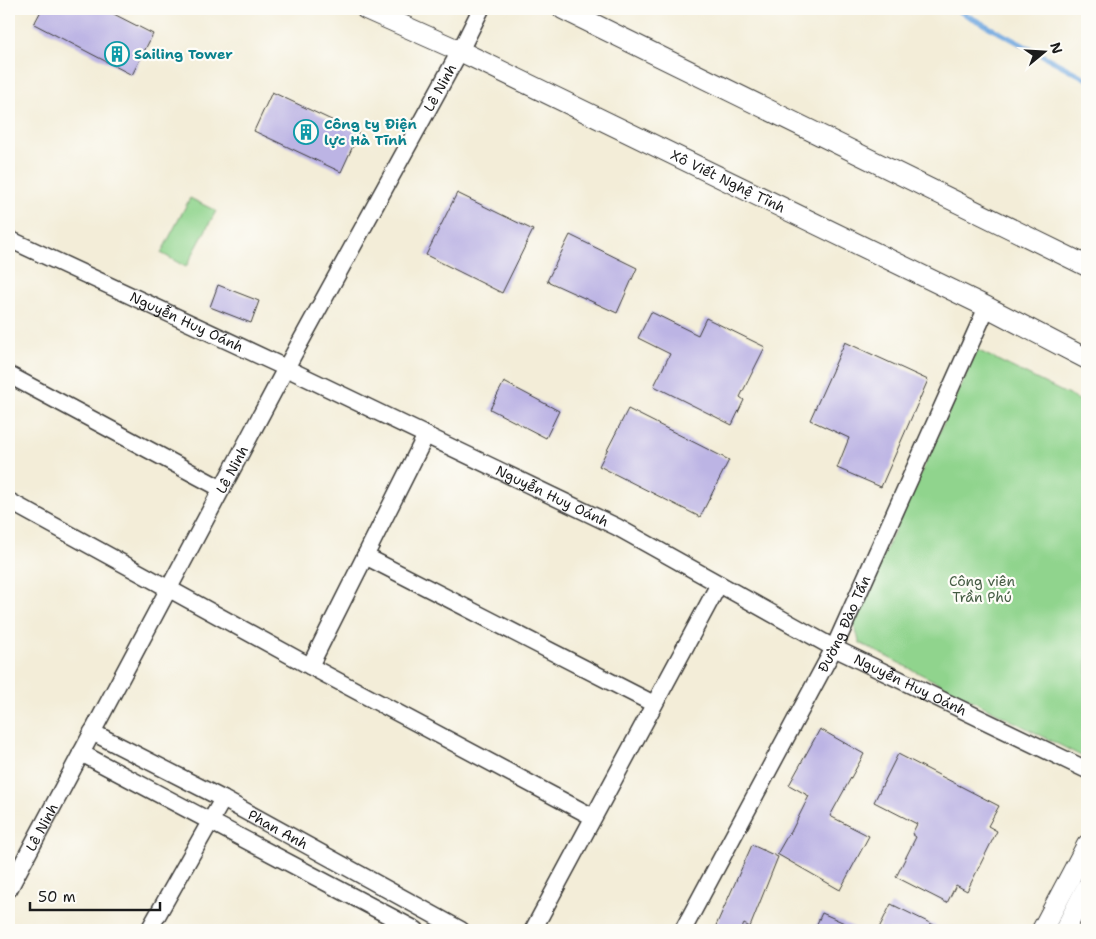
<svg xmlns="http://www.w3.org/2000/svg" width="1096" height="939" font-family="'Shantell Sans',sans-serif">
<rect width="100%" height="100%" fill="#fdfcf7"/>
<filter id="ink" filterUnits="userSpaceOnUse"><feTurbulence type="fractalNoise" baseFrequency=".02" numOctaves="2"/><feDisplacementMap in="SourceGraphic" scale="10" xChannelSelector="R" yChannelSelector="G"/><feConvolveMatrix kernelMatrix="1 2 1 2 8 2 1 2 1" color-interpolation-filters="sRGB"/></filter>
<filter id="wash" filterUnits="userSpaceOnUse"><feTurbulence type="fractalNoise" baseFrequency=".0096" numOctaves="4" result="noise"/><feDisplacementMap in="SourceGraphic" scale="20" xChannelSelector="R" yChannelSelector="G"/><feGaussianBlur stdDeviation="1.12" result="paint"/><feColorMatrix in="noise" values="0 0 0 0 0 0 0 0 0 0 0 0 0 0 0 0 0 1.4 0 .05"/><feComposite in="paint" operator="in"/></filter>
<g filter="url(#wash)">
<rect width="100%" height="100%" fill="#f3edd8"/>
<path fill="#90d48d" stroke="#567854" d="M 190,198 L 216,211 L 186,267 L 161,253 Z
M 977,350 L 1087,404 L 1087,759 L 860,643 L 853,622 Z"/>
<g fill="none" stroke-linecap="round" stroke-linejoin="round">
<path stroke="#70a7df" stroke-width="5" d="M 955,9 L 1087,79"/>
</g>
<g id="blocks">
<path fill="#bcb4e4" d="M 42,9 L 104,9 L 153,34 L 132,75 L 34,24 Z
M 272,92 L 359,133 L 341,172 L 254,131 Z
M 457,193 L 533,230 L 502,293 L 426,255 Z
M 570,235 L 637,268 L 617,313 L 547,281 Z
M 218,285 L 259,301 L 251,323 L 210,307 Z
M 651,312 L 698,335 L 706,318 L 765,347 L 740,397 L 744,400 L 732,425 L 654,386 L 670,354 L 638,338 Z
M 845,342 L 928,380 L 881,487 L 837,468 L 849,438 L 810,420 Z
M 504,382 L 559,411 L 546,438 L 490,409 Z
M 628,409 L 729,460 L 700,517 L 599,466 Z
M 820,729 L 864,754 L 830,816 L 869,836 L 840,890 L 777,854 L 789,833 L 790,834 L 809,796 L 789,785 Z
M 898,754 L 999,806 L 988,826 L 997,831 L 967,891 L 956,885 L 947,903 L 896,877 L 916,837 L 912,834 L 917,824 L 874,802 Z
M 752,845 L 778,857 L 750,927 L 744,924 L 741,930 L 714,930 Z
M 891,904 L 944,930 L 878,930 Z
M 822,913 L 860,930 L 814,930 Z"/>
</g>
</g>
<g filter="url(#ink)">
<use href="#blocks" fill-opacity="0" stroke="#3c3b38" stroke-width="1"/>
<g fill="none" stroke-linecap="round" stroke-linejoin="round">
<defs>
<g id="minor">
<path id="s1" d="M 9,239 L 286,368 L 617,527 L 834,648 L 1087,770"/>
<path d="M 9,375 L 222,489"/>
<path d="M 9,501 L 306,664 L 593,817"/>
<path d="M 365,556 L 654,704"/>
<path d="M 310,666 L 426,435"/>
<path id="s2" d="M 92,732 L 223,799 L 461,930"/>
<path d="M 81,753 L 416,930"/>
<path id="s3" d="M 9,889 L 286,368 L 460,51 L 481,9"/>
<path d="M 149,930 L 223,799"/>
<path d="M 533,930 L 719,584"/>
<path id="s4" d="M 683,930 L 834,648 L 987,307"/>
</g>
<g id="tertiary">
<path id="s5" d="M 366,9 L 460,51 L 987,307 L 1087,359"/>
<path d="M 563,9 L 1087,266"/>
<path d="M 1042,930 L 1087,845"/>
<path d="M 1065,930 L 1087,887"/>
</g>
</defs>
<use href="#minor" stroke="#3c3b38" stroke-width="19"/>
<use href="#tertiary" stroke="#3c3b38" stroke-width="22"/>
<use href="#minor" stroke="#fff" stroke-width="16"/>
<use href="#tertiary" stroke="#fff" stroke-width="20"/>
</g>
</g>
<defs>
<symbol id="building-ring" viewBox="-11 -11 22 22"><circle r="9.5" fill="#fdfcf7" stroke="#0f9aa8" stroke-width="1.5"/><path d="M-4-6H4V6H1V3H-1V6H-4ZM-2.5-4.3h1.7v1.8h-1.7ZM.8-4.3h1.7v1.8H.8ZM-2.5-1h1.7V.8h-1.7ZM.8-1h1.7V.8H.8Z" fill="#0f9aa8"/></symbol>
</defs>
<g fill-rule="evenodd">
<use href="#building-ring" x="103" y="40" width="28" height="28"/>
<use href="#building-ring" x="292" y="118" width="28" height="28"/>
</g>
<g text-anchor="middle" dominant-baseline="central" stroke-width="4.5" stroke-linejoin="round" paint-order="stroke">
<g font-size="14" font-weight="bold" fill="#0d838f" stroke="#fdfcf7" text-anchor="start">
<text x="134" y="54">Sailing Tower</text>
<text x="324" y="124">Công ty Điện<tspan x="324" dy="16">lực Hà Tĩnh</tspan></text>
</g>
<g font-size="14" fill="#1c1c1c" stroke="#fdfcf7">
<text stroke="none"><textPath href="#s3" startOffset="910">Lê Ninh</textPath></text>
<text stroke="none"><textPath href="#s5" startOffset="401">Xô Viết Nghệ Tĩnh</textPath></text>
<text stroke="none"><textPath href="#s1" startOffset="196">Nguyễn Huy Oánh</textPath></text>
<text stroke="none"><textPath href="#s3" startOffset="475">Lê Ninh</textPath></text>
<text stroke="none"><textPath href="#s1" startOffset="601">Nguyễn Huy Oánh</textPath></text>
<text stroke="none"><textPath href="#s4" startOffset="346">Đường Đào Tấn</textPath></text>
<text stroke="none"><textPath href="#s1" startOffset="1006">Nguyễn Huy Oánh</textPath></text>
<text stroke="none"><textPath href="#s3" startOffset="70">Lê Ninh</textPath></text>
<text stroke="none"><textPath href="#s2" startOffset="210">Phan Anh</textPath></text>
</g>
<g font-size="14" fill="#455c44" stroke="#fdfcf7">
<text x="982" y="581">Công viên<tspan x="982" dy="16">Trần Phú</tspan></text>
</g>
</g>
<rect width="1096" height="939" fill="none" stroke="#fdfcf7" stroke-width="30"/>
<g transform="translate(1044 52) rotate(72)" stroke="#fdfcf7" stroke-width="4" paint-order="stroke">
<path d="M0-4L9 19L0 12L-9 19Z" fill="#1c1c1c"/>
<text y="-8" font-size="14" font-weight="bold" text-anchor="middle" fill="#1c1c1c">N</text>
</g>
<path d="M30 902v8h130v-8" fill="none" stroke="#1c1c1c" stroke-width="2.5"/>
<text x="38" y="902" font-size="15" fill="#1c1c1c" stroke="#fdfcf7" stroke-width="4" paint-order="stroke">50 m</text>
</svg>
